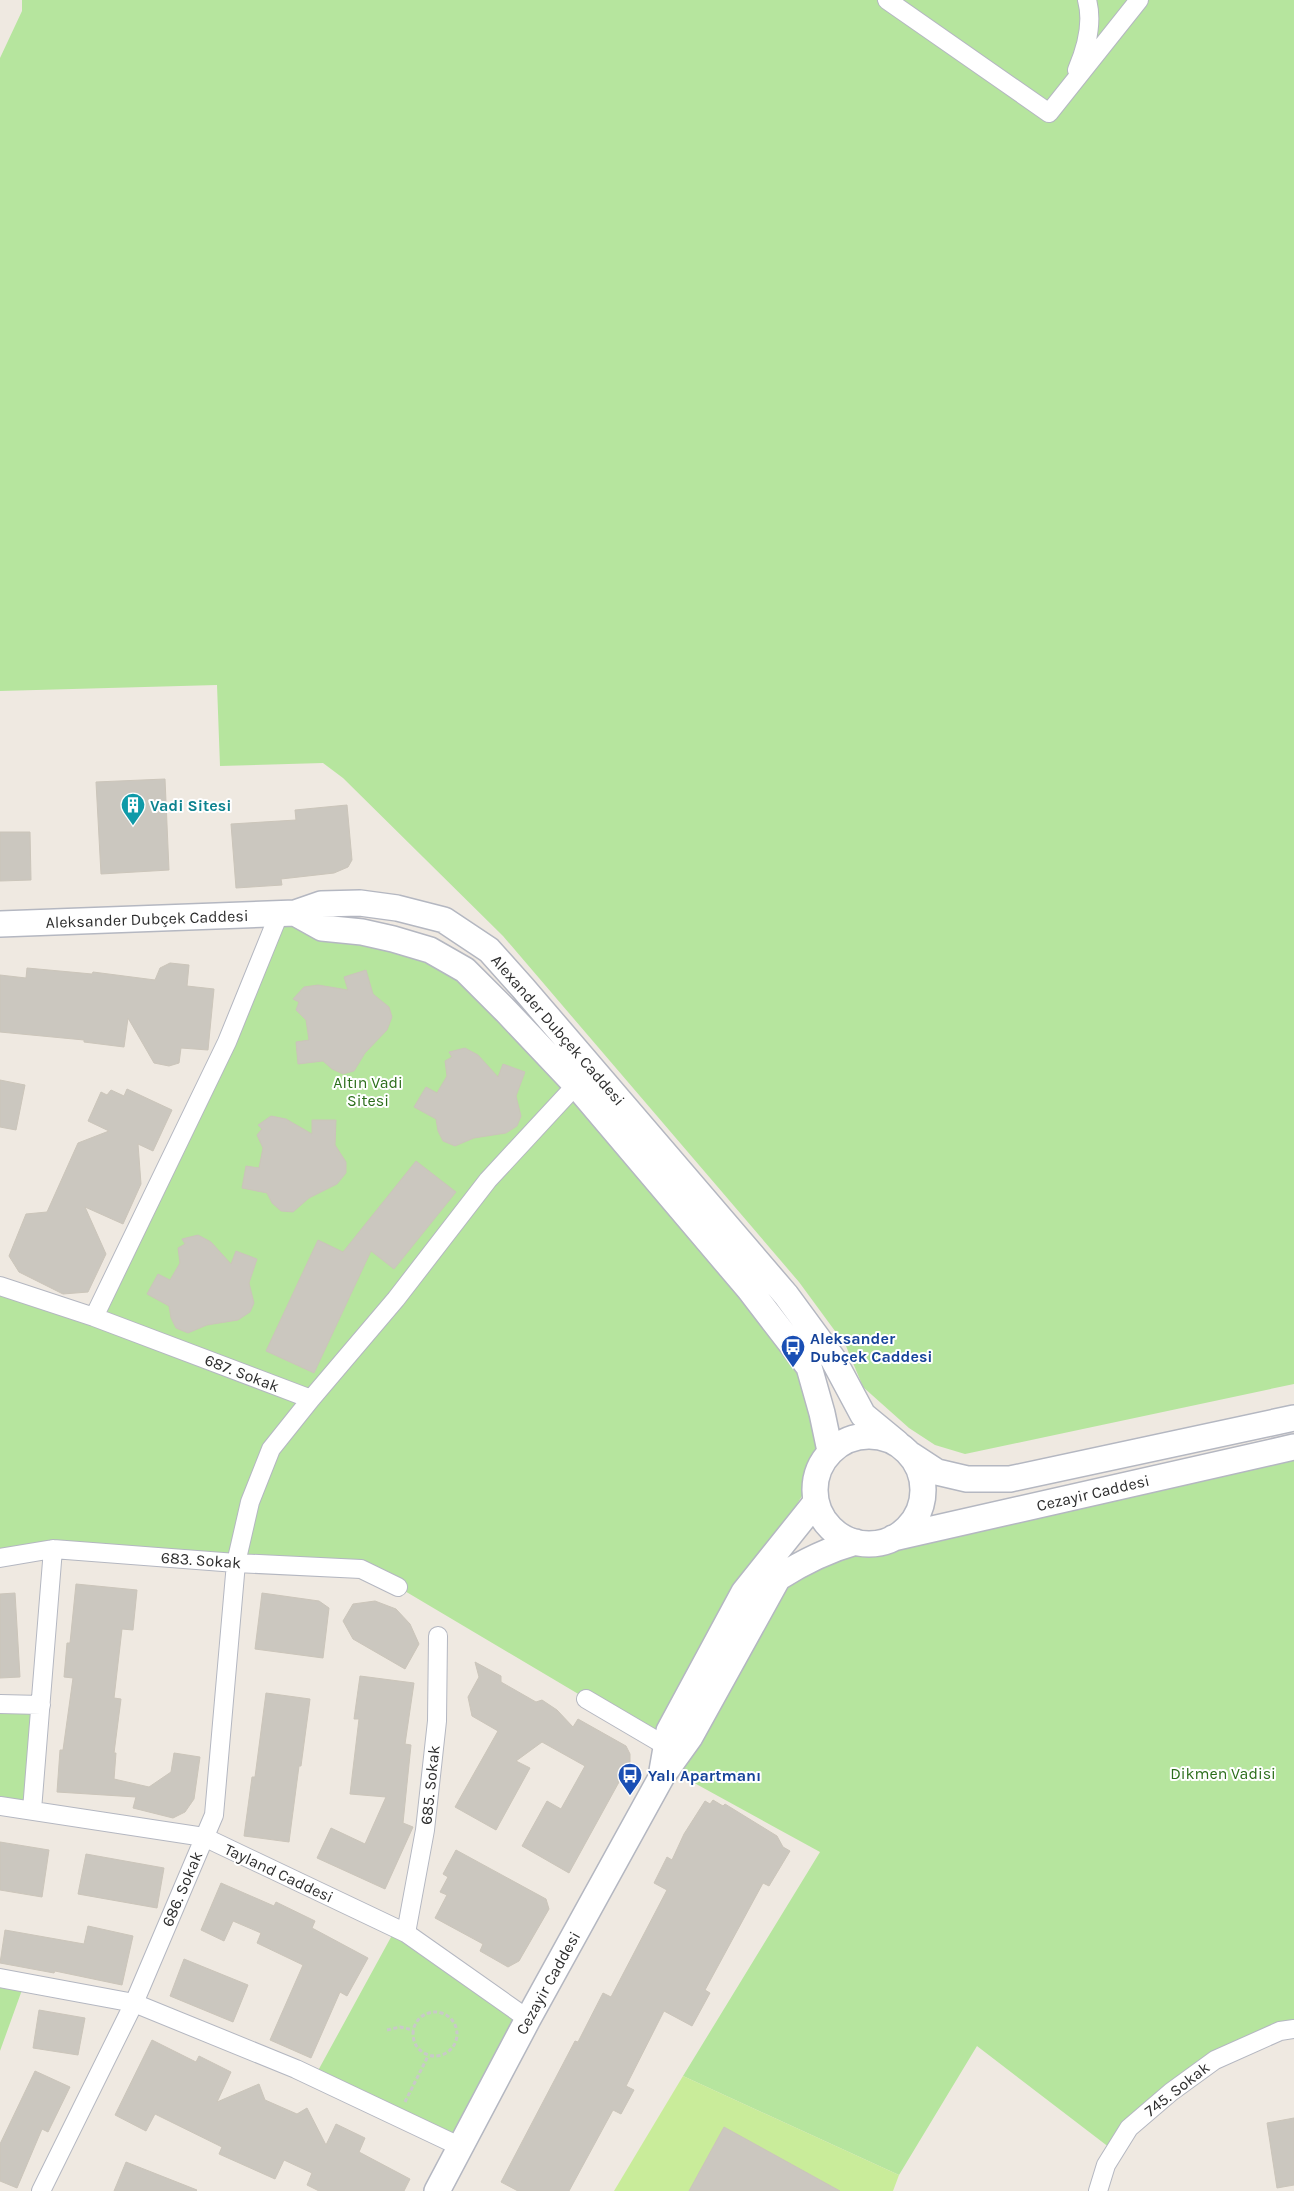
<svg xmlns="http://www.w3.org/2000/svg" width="1294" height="2191" font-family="Karla,sans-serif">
<rect width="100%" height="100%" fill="#efe9e1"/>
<path fill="#b6e59e" d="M 22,0 L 1294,0 L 1294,1384 L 965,1454 L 935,1445 L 909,1428 L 863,1387 L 846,1346 L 799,1282 L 503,936 L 343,778 L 323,763 L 220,766 L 217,685 L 0,691 L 0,58 L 22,11 Z
M 279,914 L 465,970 L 749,1289 L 822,1413 L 820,1466 L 744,1592 L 666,1746 L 398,1587 L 361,1569 L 53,1549 L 0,1558 L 0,1286 L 94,1317 Z
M 1294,1447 L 1294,2029 L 1215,2060 L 1114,2151 L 977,2046 L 899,2175 L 683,2076 L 820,1852 L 667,1768 L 778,1578 L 856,1542 L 870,1544 L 888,1541 Z
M 0,1704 L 41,1705 L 32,1810 L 0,1806 Z
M 396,1928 L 528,2019 L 461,2147 L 314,2078 Z
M 0,1986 L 22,1990 L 0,2051 Z"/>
<path fill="#c9ec9a" d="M 683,2076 L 899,2175 L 893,2191 L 614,2191 Z"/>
<path fill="#cbc7bf" stroke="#cbc5ba" d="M 165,779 L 169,870 L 101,874 L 96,782 Z
M 347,805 L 352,860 L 348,867 L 334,873 L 281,879 L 282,885 L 236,888 L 231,824 L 296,820 L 295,810 Z
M 0,832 L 30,832 L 31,880 L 0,881 Z
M 170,963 L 189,965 L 187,986 L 214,989 L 208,1050 L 181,1048 L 179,1063 L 169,1066 L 154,1063 L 128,1018 L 124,1047 L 84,1042 L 84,1040 L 0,1032 L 0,975 L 26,978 L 27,968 L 92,974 L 93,972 L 155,980 L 160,968 Z
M 366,970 L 373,994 L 389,1007 L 392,1017 L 387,1030 L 365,1053 L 354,1071 L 343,1074 L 332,1069 L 323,1061 L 298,1064 L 296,1042 L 309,1040 L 306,1020 L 296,1010 L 299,1002 L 293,999 L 304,987 L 318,985 L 348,990 L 344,977 Z
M 465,1048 L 478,1055 L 498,1077 L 503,1064 L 525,1072 L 516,1096 L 521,1116 L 517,1126 L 506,1133 L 474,1138 L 455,1146 L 443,1141 L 438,1131 L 436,1119 L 414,1107 L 426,1087 L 437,1093 L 447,1076 L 445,1061 L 452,1057 L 449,1052 Z
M 0,1080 L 25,1085 L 16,1130 L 0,1127 Z
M 127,1089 L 172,1110 L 153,1151 L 138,1144 L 141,1184 L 123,1224 L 85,1207 L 106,1254 L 88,1292 L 63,1294 L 19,1272 L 9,1256 L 26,1214 L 47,1212 L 78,1143 L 109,1131 L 88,1121 L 101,1092 L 107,1095 L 111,1090 L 124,1096 Z
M 271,1116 L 286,1119 L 312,1134 L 312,1120 L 336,1120 L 335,1145 L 346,1162 L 346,1173 L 337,1184 L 309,1198 L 293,1212 L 281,1211 L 272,1203 L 267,1193 L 242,1188 L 246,1166 L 259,1168 L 263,1148 L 257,1135 L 262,1129 L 258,1125 Z
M 416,1161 L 456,1192 L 394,1269 L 371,1251 L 314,1373 L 266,1351 L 318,1240 L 343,1252 Z
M 198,1235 L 211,1242 L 231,1264 L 236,1251 L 257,1259 L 249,1283 L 254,1303 L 250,1312 L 238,1320 L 207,1325 L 188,1333 L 176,1328 L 171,1318 L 169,1306 L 147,1294 L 158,1274 L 170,1280 L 180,1263 L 178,1248 L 185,1244 L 182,1239 Z
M 76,1584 L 137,1590 L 133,1630 L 122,1629 L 114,1698 L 121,1699 L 114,1753 L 116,1753 L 114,1779 L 149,1787 L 171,1772 L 174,1753 L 200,1757 L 194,1799 L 185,1812 L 173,1818 L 133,1808 L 136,1797 L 57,1792 L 60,1750 L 63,1750 L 73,1678 L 64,1677 L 67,1643 L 70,1643 Z
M 15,1593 L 20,1677 L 0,1678 L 0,1594 Z
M 262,1593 L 319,1601 L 329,1608 L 323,1658 L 255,1649 Z
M 375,1601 L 396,1609 L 410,1624 L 419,1644 L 405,1669 L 353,1639 L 343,1621 L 353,1604 Z
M 475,1662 L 501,1676 L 501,1682 L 536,1702 L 542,1700 L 557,1710 L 573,1727 L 578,1719 L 626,1746 L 630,1754 L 630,1762 L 569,1873 L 522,1846 L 547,1801 L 561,1809 L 585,1766 L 542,1742 L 516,1761 L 530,1768 L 496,1830 L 455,1807 L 498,1731 L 472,1716 L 468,1697 L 479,1677 Z
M 360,1676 L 414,1683 L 405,1744 L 411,1745 L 403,1823 L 413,1827 L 385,1889 L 317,1858 L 331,1828 L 365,1844 L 386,1797 L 350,1794 L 359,1719 L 354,1719 Z
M 266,1693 L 310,1699 L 301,1766 L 299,1766 L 289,1842 L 244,1836 L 252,1777 L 255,1777 Z
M 713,1800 L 723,1806 L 725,1804 L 777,1836 L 783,1847 L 790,1851 L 769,1886 L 763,1883 L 705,1990 L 710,1993 L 692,2026 L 664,2011 L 626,2086 L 634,2090 L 621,2114 L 613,2110 L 569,2191 L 518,2191 L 501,2182 L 575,2041 L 578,2042 L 603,1993 L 611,1997 L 667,1890 L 654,1883 L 667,1857 L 672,1860 L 684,1834 L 705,1801 L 710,1804 Z
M 0,1842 L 49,1850 L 42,1897 L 0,1890 Z
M 456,1850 L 546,1899 L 549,1909 L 519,1961 L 508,1967 L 480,1951 L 483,1944 L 435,1918 L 447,1895 L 440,1892 L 448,1877 L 443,1874 Z
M 86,1854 L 164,1868 L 157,1908 L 78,1894 Z
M 221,1883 L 274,1906 L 276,1902 L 315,1921 L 312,1928 L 368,1958 L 347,1996 L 340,1992 L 311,2058 L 270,2040 L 303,1965 L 257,1943 L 261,1933 L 233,1921 L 224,1941 L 201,1930 Z
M 88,1926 L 133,1936 L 122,1985 L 55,1971 L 54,1973 L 0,1963 L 5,1930 L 84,1944 Z
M 184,1959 L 248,1985 L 233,2022 L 170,1996 Z
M 39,2010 L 85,2018 L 78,2055 L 33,2048 Z
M 152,2040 L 196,2062 L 199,2056 L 231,2072 L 217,2102 L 259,2084 L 265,2100 L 297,2114 L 307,2108 L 326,2145 L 336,2124 L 365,2138 L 359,2152 L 410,2179 L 404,2191 L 319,2191 L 307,2185 L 312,2173 L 284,2160 L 275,2179 L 219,2154 L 222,2147 L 155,2114 L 146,2131 L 115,2115 Z
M 35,2071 L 70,2087 L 48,2132 L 42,2129 L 17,2188 L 0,2181 L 0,2144 Z
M 1294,2118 L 1294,2185 L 1277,2188 L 1267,2123 Z
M 724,2127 L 840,2191 L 689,2191 Z
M 126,2162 L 197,2190 L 196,2191 L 114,2191 Z"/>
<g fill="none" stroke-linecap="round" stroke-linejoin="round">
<defs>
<path id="minor" d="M 887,0 L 1049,113 L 1139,0
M 1077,70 C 1086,49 1093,22 1087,0
M 0,1286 L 94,1317 L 311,1399 L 271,1449 L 250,1502 L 236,1563 L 214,1815 L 134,2003 L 41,2191
M 94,1317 L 227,1042 L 279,914
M 311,1399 L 396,1299 L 488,1180 L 576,1085
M 0,1558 L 53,1549 L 236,1563 L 361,1569 L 398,1587
M 586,1699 L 666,1746
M 0,1704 L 41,1705
M 0,1806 L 204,1837 L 406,1933 L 528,2019
M 32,1810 L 53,1549
M 406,1933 L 425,1830 L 437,1721 L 438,1636
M 0,1978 L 134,2003 L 296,2069 L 461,2147
M 1098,2191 L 1106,2165 L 1129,2128 L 1171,2092 L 1215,2060 L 1280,2031 L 1294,2029"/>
<path id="secondary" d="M 295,913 L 322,928 L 362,932 L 393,939 L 430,950 L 465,970 L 506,1011 L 576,1085 L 749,1289 L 809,1367 L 822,1413 L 830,1451
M 0,924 L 295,913 L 321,904 L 360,903 L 397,908 L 444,920 L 489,950 L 523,988 L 786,1295 L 833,1359 L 863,1415 L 897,1443
M815 1490a54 54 0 1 1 108 0a54 54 0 1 1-108 0Z
M 911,1455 L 937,1472 L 967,1479 L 1010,1479 L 1294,1418
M 893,1538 L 1294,1447
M 662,1771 L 669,1731 L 744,1592 L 816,1502
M 437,2191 L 528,2019 L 662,1776 L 690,1737 L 778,1578 C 803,1562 827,1550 856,1542"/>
</defs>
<use href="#minor" stroke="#b4b7c1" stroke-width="20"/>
<use href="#secondary" stroke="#b4b7c1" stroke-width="28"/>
<path stroke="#c9c9c9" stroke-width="3" stroke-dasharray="4 2.5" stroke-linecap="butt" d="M413 2034a22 22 0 1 1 44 0a22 22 0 1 1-44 0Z
M 387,2030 L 400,2027 L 413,2030
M 405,2102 L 428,2056"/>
<use href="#minor" stroke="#fff" stroke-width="18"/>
<use href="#secondary" stroke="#fff" stroke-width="25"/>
</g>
<defs>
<symbol id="building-pin" viewBox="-11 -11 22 30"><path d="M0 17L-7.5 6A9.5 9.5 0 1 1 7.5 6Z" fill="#0f9aa8" stroke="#fff"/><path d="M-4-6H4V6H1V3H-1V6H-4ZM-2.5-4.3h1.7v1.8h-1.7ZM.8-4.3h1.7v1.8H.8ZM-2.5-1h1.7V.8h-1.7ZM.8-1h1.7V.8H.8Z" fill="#fff"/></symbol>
<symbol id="bus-pin" viewBox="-11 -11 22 30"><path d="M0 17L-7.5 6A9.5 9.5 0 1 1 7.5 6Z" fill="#1a4fb4" stroke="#fff"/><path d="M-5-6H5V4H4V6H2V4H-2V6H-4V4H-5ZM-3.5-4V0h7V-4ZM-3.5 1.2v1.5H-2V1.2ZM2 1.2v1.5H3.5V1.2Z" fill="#fff"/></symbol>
</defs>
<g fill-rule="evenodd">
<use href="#building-pin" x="119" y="791" width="28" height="38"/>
<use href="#bus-pin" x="779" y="1333" width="28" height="38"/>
<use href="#bus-pin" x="616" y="1761" width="28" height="38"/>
</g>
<g text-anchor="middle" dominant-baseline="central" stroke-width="4" stroke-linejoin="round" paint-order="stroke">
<g font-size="16" font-weight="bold" fill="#0d838f" stroke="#fff" text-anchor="start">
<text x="150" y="805">Vadi Sitesi</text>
</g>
<g font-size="16" fill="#2e2e2e" stroke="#fff">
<text transform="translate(147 919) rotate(-2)">Aleksander Dubçek Caddesi</text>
<text transform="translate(558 1030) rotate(49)">Alexander Dubçek Caddesi</text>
<text transform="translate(242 1373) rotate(21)">687. Sokak</text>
<text transform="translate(1093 1493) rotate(-13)">Cezayir Caddesi</text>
<text transform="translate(201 1560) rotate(4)">683. Sokak</text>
<text transform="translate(430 1785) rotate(-84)">685. Sokak</text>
<text transform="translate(279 1873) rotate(25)">Tayland Caddesi</text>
<text transform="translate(182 1889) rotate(-67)">686. Sokak</text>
<text transform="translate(548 1983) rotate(-61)">Cezayir Caddesi</text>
<text transform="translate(1177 2089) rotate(-38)">745. Sokak</text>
</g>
<g font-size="16" fill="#2c6e1b" stroke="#fff">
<text x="368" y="1082">Altın Vadi<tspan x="368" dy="18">Sitesi</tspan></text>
<text x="1223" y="1773">Dikmen Vadisi</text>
</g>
<g font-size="16" font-weight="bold" fill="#164399" stroke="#fff" text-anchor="start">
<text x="810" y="1338">Aleksander<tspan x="810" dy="18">Dubçek Caddesi</tspan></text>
<text x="648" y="1775">Yalı Apartmanı</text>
</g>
</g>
</svg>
